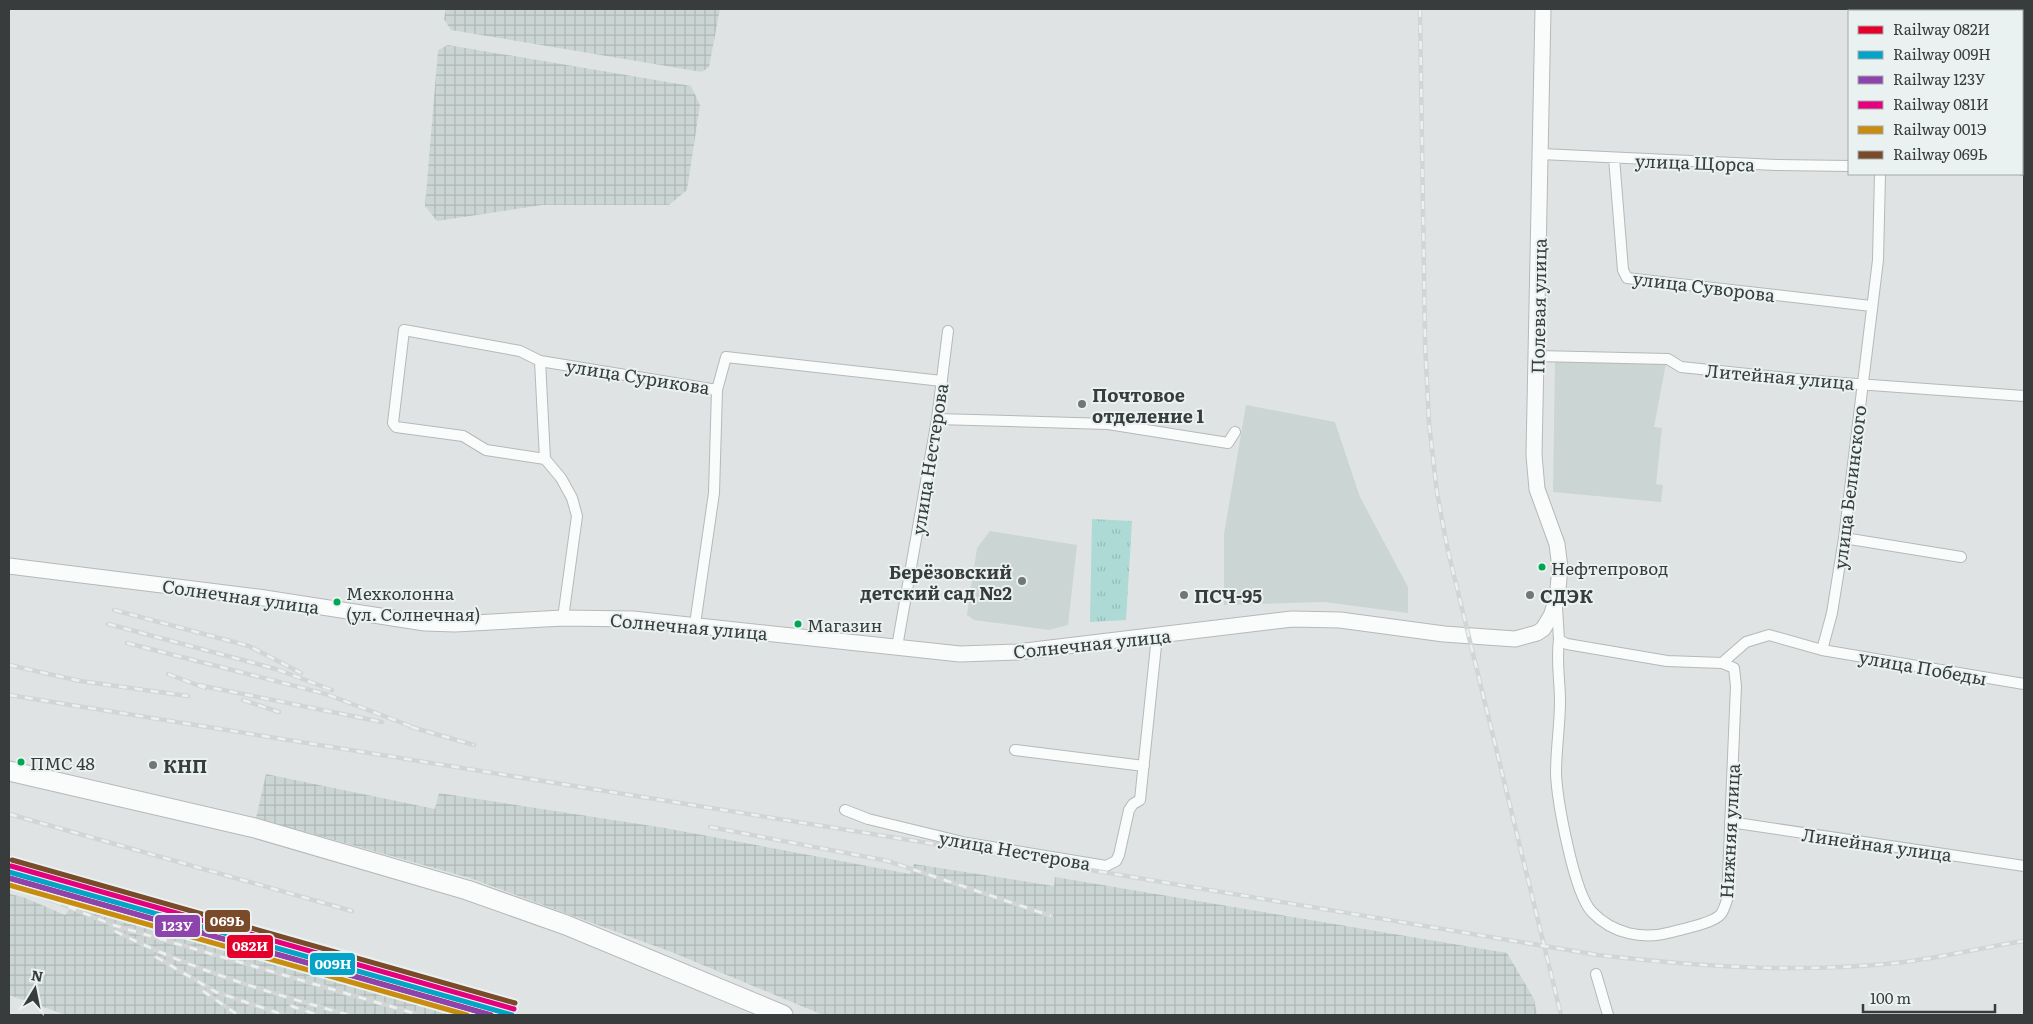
<svg xmlns="http://www.w3.org/2000/svg" width="2033" height="1024" font-family="Literata,serif">
<defs>
<pattern id="industrial-grid" width="8" height="8" patternUnits="userSpaceOnUse" patternTransform="scale(1.25)"><rect width="8" height="8" fill="#cbd5d4"/><path d="M0 4h8M4 0v8" fill="none" stroke="#afb8b7"/></pattern>
<pattern id="grass-tufts" width="24" height="20" patternUnits="userSpaceOnUse" patternTransform="scale(1.25)"><rect width="24" height="20" fill="#addad5"/><path d="M3 7l-1-3M5 7V3M7 7l1-3M15 17l-1-3M17 17v-4M19 17l1-3" fill="none" stroke="#96bcb8"/></pattern>
</defs>
<rect width="100%" height="100%" fill="#dfe3e3"/>
<path fill="#cbd5d4" d="M 1555,360 L 1666,363 L 1654,427 L 1662,428 L 1656,484 L 1663,485 L 1661,502 L 1553,492 Z
M 1246,405 L 1335,422 L 1360,497 L 1408,587 L 1408,613 L 1324,602 L 1224,605 L 1224,534 Z
M 990,531 L 1077,545 L 1068,625 L 1049,630 L 974,620 L 967,615 L 977,548 Z"/>
<path fill="url(#industrial-grid)" d="M 446,9 L 720,9 L 709,67 L 702,72 L 451,30 L 444,19 Z
M 448,45 L 691,86 L 700,105 L 687,190 L 669,205 L 542,205 L 437,221 L 425,206 L 438,50 Z
M 266,774 L 435,809 L 439,793 L 665,828 L 910,874 L 914,864 L 1054,886 L 1055,877 L 1507,953 L 1534,999 L 1537,1015 L 823,1015 L 674,953 L 470,878 L 256,818 Z
M 9,894 L 23,897 L 65,915 L 73,904 L 455,1015 L 66,1015 L 9,995 Z"/>
<path fill="url(#grass-tufts)" d="M 1092,519 L 1132,521 L 1126,620 L 1090,622 Z"/>
<g fill="none" stroke-linecap="round" stroke-linejoin="round">
<defs>
<path id="street" d="M 1541,154 L 1776,165 L 1849,166
M 1614,158 L 1623,270 L 1627,278 L 1871,306
M 2022,170 L 2024,170
M 1537,356 L 1668,359 L 1681,367 L 1815,381 L 2024,396
M 540,361 L 545,459 L 561,478 L 572,498 L 577,516 L 563,618
M 937,419 L 1108,424 L 1228,443 L 1235,432
M 545,459 L 486,450 L 463,436 L 396,427 L 393,423 L 404,330 L 520,351 L 540,361 L 717,390 L 726,357 L 942,381
M 1844,538 L 1961,557
M 1557,607 L 1559,640 L 1567,644 L 1667,661 L 1722,663 L 1746,642 L 1769,635 L 1822,650 L 2024,684
M 695,624 L 714,493 L 717,390
M 1559,640 C 1556,661 1560,681 1560,701 C 1560,725 1556,749 1556,773 C 1557,800 1574,894 1592,912 C 1613,934 1643,940 1672,932 C 1683,929 1714,923 1721,914 C 1724,910 1725,905 1727,900 L 1736,686 L 1734,668 L 1722,663
M 897,647 L 937,419 L 948,331
M 1822,650 L 1832,613 L 1844,538 L 1878,260 L 1880,174
M 1015,750 L 1144,766
M 845,810 L 868,819 L 967,843 L 1106,866 L 1116,861 L 1119,855 L 1129,810 L 1133,804 L 1140,800 L 1157,636
M 1730,822 L 2024,866
M 1596,974 L 1608,1015"/>
<path id="secondary" d="M 9,566 L 258,597 L 425,623 L 455,624 L 563,618 L 633,619 L 960,654 L 1017,652 L 1292,619 L 1340,620 L 1444,634 L 1515,639 L 1537,633 L 1543,629 L 1551,616 L 1557,599 L 1560,568 L 1557,544 L 1537,489 L 1534,455 L 1543,9"/>
<path id="highway" d="M 9,771 L 255,828 L 467,890 L 566,925 L 783,1015"/>
</defs>
<use href="#street" stroke="#b6b9b9" stroke-width="12"/>
<use href="#secondary" stroke="#b6b9b9" stroke-width="17"/>
<use href="#highway" stroke="#b6b9b9" stroke-width="21"/>
<use href="#street" stroke="#fafbfb" stroke-width="10"/>
<use href="#secondary" stroke="#fafbfb" stroke-width="15"/>
<use href="#highway" stroke="#fafbfb" stroke-width="19"/>
<defs>
<path id="rail" d="M 1420,9 L 1425,342 L 1429,423 L 1437,493 L 1448,551 L 1561,1015
M 114,610 L 249,646 L 301,673
M 108,624 L 276,669 L 332,690
M 127,643 L 326,694 L 418,729
M 9,665 L 80,681 L 188,696
M 168,674 L 205,688
M 198,685 L 382,722
M 9,695 L 953,847 L 1598,955 C 1694,966 1789,973 1886,964 C 1932,960 1979,948 2024,941
M 243,700 L 279,712
M 411,727 L 474,745
M 9,814 L 352,911
M 710,827 L 888,861 L 1051,916
M 9,883 L 113,925 L 420,1015
M 115,931 C 190,969 269,993 349,1015
M 156,957 L 216,992 L 284,1015
M 203,991 L 238,1015
M 291,1006 L 318,1015"/>
</defs>
<use href="#rail" stroke="#d3d5d5" stroke-width="4.5"/>
<use href="#rail" stroke="#eaf2f1" stroke-width="2.5" stroke-dasharray="8" stroke-linecap="butt"/>
<defs>
<path id="rail-1" d="M 9,878 L 491,1015"/>
<path id="rail-2" d="M 9,872 L 512,1015"/>
<path id="rail-3" d="M 9,878 L 490,1015"/>
<path id="rail-4" d="M 11,866 L 514,1009"/>
<path id="rail-5" d="M 9,885 L 467,1015"/>
<path id="rail-6" d="M 12,860 L 515,1003"/>
</defs>
<use href="#rail-1" stroke="#eaf2f1" stroke-width="9"/>
<use href="#rail-2" stroke="#eaf2f1" stroke-width="9"/>
<use href="#rail-3" stroke="#eaf2f1" stroke-width="9"/>
<use href="#rail-4" stroke="#eaf2f1" stroke-width="9"/>
<use href="#rail-5" stroke="#eaf2f1" stroke-width="9"/>
<use href="#rail-6" stroke="#eaf2f1" stroke-width="9"/>
<use href="#rail-1" stroke="#e4002b" stroke-width="5"/>
<use href="#rail-2" stroke="#03a4c7" stroke-width="5"/>
<use href="#rail-3" stroke="#8e44ad" stroke-width="5"/>
<use href="#rail-4" stroke="#e5007d" stroke-width="5"/>
<use href="#rail-5" stroke="#c88c0f" stroke-width="5"/>
<use href="#rail-6" stroke="#7a4b2a" stroke-width="5"/>
</g>
<g fill="#737676" stroke="#eaf2f1" stroke-width="2">
<circle cx="1082" cy="404" r="5"/>
<circle cx="1022" cy="581" r="5"/>
<circle cx="1184" cy="595" r="5"/>
<circle cx="1530" cy="595" r="5"/>
<circle cx="153" cy="765" r="5"/>
</g>
<g fill="#00a651" stroke="#eaf2f1" stroke-width="2">
<circle cx="1542" cy="567" r="4.5"/>
<circle cx="337" cy="602" r="4.5"/>
<circle cx="798" cy="624" r="4.5"/>
<circle cx="21" cy="762" r="4.5"/>
</g>
<g text-anchor="middle" dominant-baseline="central" stroke-width="4" stroke-linejoin="round" paint-order="stroke">
<g font-size="17" fill="#393c3c" stroke="#eaf2f1" text-anchor="start">
<text x="1551" y="567">Нефтепровод</text>
<text x="346" y="592">Мехколонна<tspan x="346" dy="21">(ул. Солнечная)</tspan></text>
<text x="807" y="624">Магазин</text>
<text x="30" y="762">ПМС 48</text>
</g>
<g font-size="18" fill="#393c3c" stroke="#eaf2f1">
<text transform="translate(1695 162) rotate(2)">улица Щорса</text>
<text transform="translate(1704 286) rotate(7)">улица Суворова</text>
<text transform="translate(1538 306) rotate(-89)">Полевая улица</text>
<text transform="translate(638 376) rotate(9)">улица Сурикова</text>
<text transform="translate(1780 376) rotate(5)">Литейная улица</text>
<text transform="translate(929 459) rotate(-81)">улица Нестерова</text>
<text transform="translate(1849 487) rotate(-83)">улица Белинского</text>
<text transform="translate(241 596) rotate(8)">Солнечная улица</text>
<text transform="translate(689 626) rotate(5)">Солнечная улица</text>
<text transform="translate(1092 643) rotate(-6)">Солнечная улица</text>
<text transform="translate(1923 667) rotate(10)">улица Победы</text>
<text transform="translate(1729 831) rotate(-87)">Нижняя улица</text>
<text transform="translate(1877 844) rotate(8)">Линейная улица</text>
<text transform="translate(1015 850) rotate(10)">улица Нестерова</text>
</g>
<g font-size="18" font-weight="bold" fill="#393c3c" stroke="#eaf2f1" text-anchor="start">
<text x="1092" y="394">Почтовое<tspan x="1092" dy="21">отделение 1</tspan></text>
<text x="1012" y="571" text-anchor="end">Берёзовский<tspan x="1012" dy="21">детский сад №2</tspan></text>
<text x="1194" y="595">ПСЧ-95</text>
<text x="1540" y="595">СДЭК</text>
<text x="163" y="765">КНП</text>
</g>
</g>
<g stroke="#eaf2f1" stroke-width="2">
<rect x="204" y="909" width="47" height="24" rx="5" fill="#7a4b2a"/>
<rect x="154" y="914" width="47" height="24" rx="5" fill="#8e44ad"/>
<rect x="226" y="934" width="48" height="25" rx="5" fill="#e4002b"/>
<rect x="309" y="952" width="47" height="24" rx="5" fill="#03a4c7"/>
</g>
<g font-size="14" text-anchor="middle" font-weight="bold" fill="#fff">
<text x="227" y="926">069Ь</text>
<text x="177" y="931">123У</text>
<text x="250" y="951">082И</text>
<text x="333" y="969">009Н</text>
</g>
<rect width="2033" height="1024" fill="none" stroke="#393c3c" stroke-width="20"/>
<rect x="1848" y="10" width="175" height="165" fill="#eaf2f1" stroke="#a3a9a9"/>
<rect x="1858" y="26" width="25" height="8" fill="#e4002b" stroke="#a3a9a9"/>
<text x="1893" y="35" font-size="15" fill="#393c3c">Railway 082И</text>
<rect x="1858" y="51" width="25" height="8" fill="#03a4c7" stroke="#a3a9a9"/>
<text x="1893" y="60" font-size="15" fill="#393c3c">Railway 009Н</text>
<rect x="1858" y="76" width="25" height="8" fill="#8e44ad" stroke="#a3a9a9"/>
<text x="1893" y="85" font-size="15" fill="#393c3c">Railway 123У</text>
<rect x="1858" y="101" width="25" height="8" fill="#e5007d" stroke="#a3a9a9"/>
<text x="1893" y="110" font-size="15" fill="#393c3c">Railway 081И</text>
<rect x="1858" y="126" width="25" height="8" fill="#c88c0f" stroke="#a3a9a9"/>
<text x="1893" y="135" font-size="15" fill="#393c3c">Railway 001Э</text>
<rect x="1858" y="151" width="25" height="8" fill="#7a4b2a" stroke="#a3a9a9"/>
<text x="1893" y="160" font-size="15" fill="#393c3c">Railway 069Ь</text>
<g transform="translate(35 989) rotate(10)" stroke="#eaf2f1" stroke-width="4" paint-order="stroke">
<path d="M0-4L9 19L0 12L-9 19Z" fill="#393c3c"/>
<text y="-8" font-size="14" font-weight="bold" text-anchor="middle" fill="#393c3c">N</text>
</g>
<path d="M1863 1004v8h132v-8" fill="none" stroke="#393c3c" stroke-width="2.5"/>
<text x="1870" y="1004" font-size="15" fill="#393c3c" stroke="#eaf2f1" stroke-width="4" paint-order="stroke">100 m</text>
</svg>
